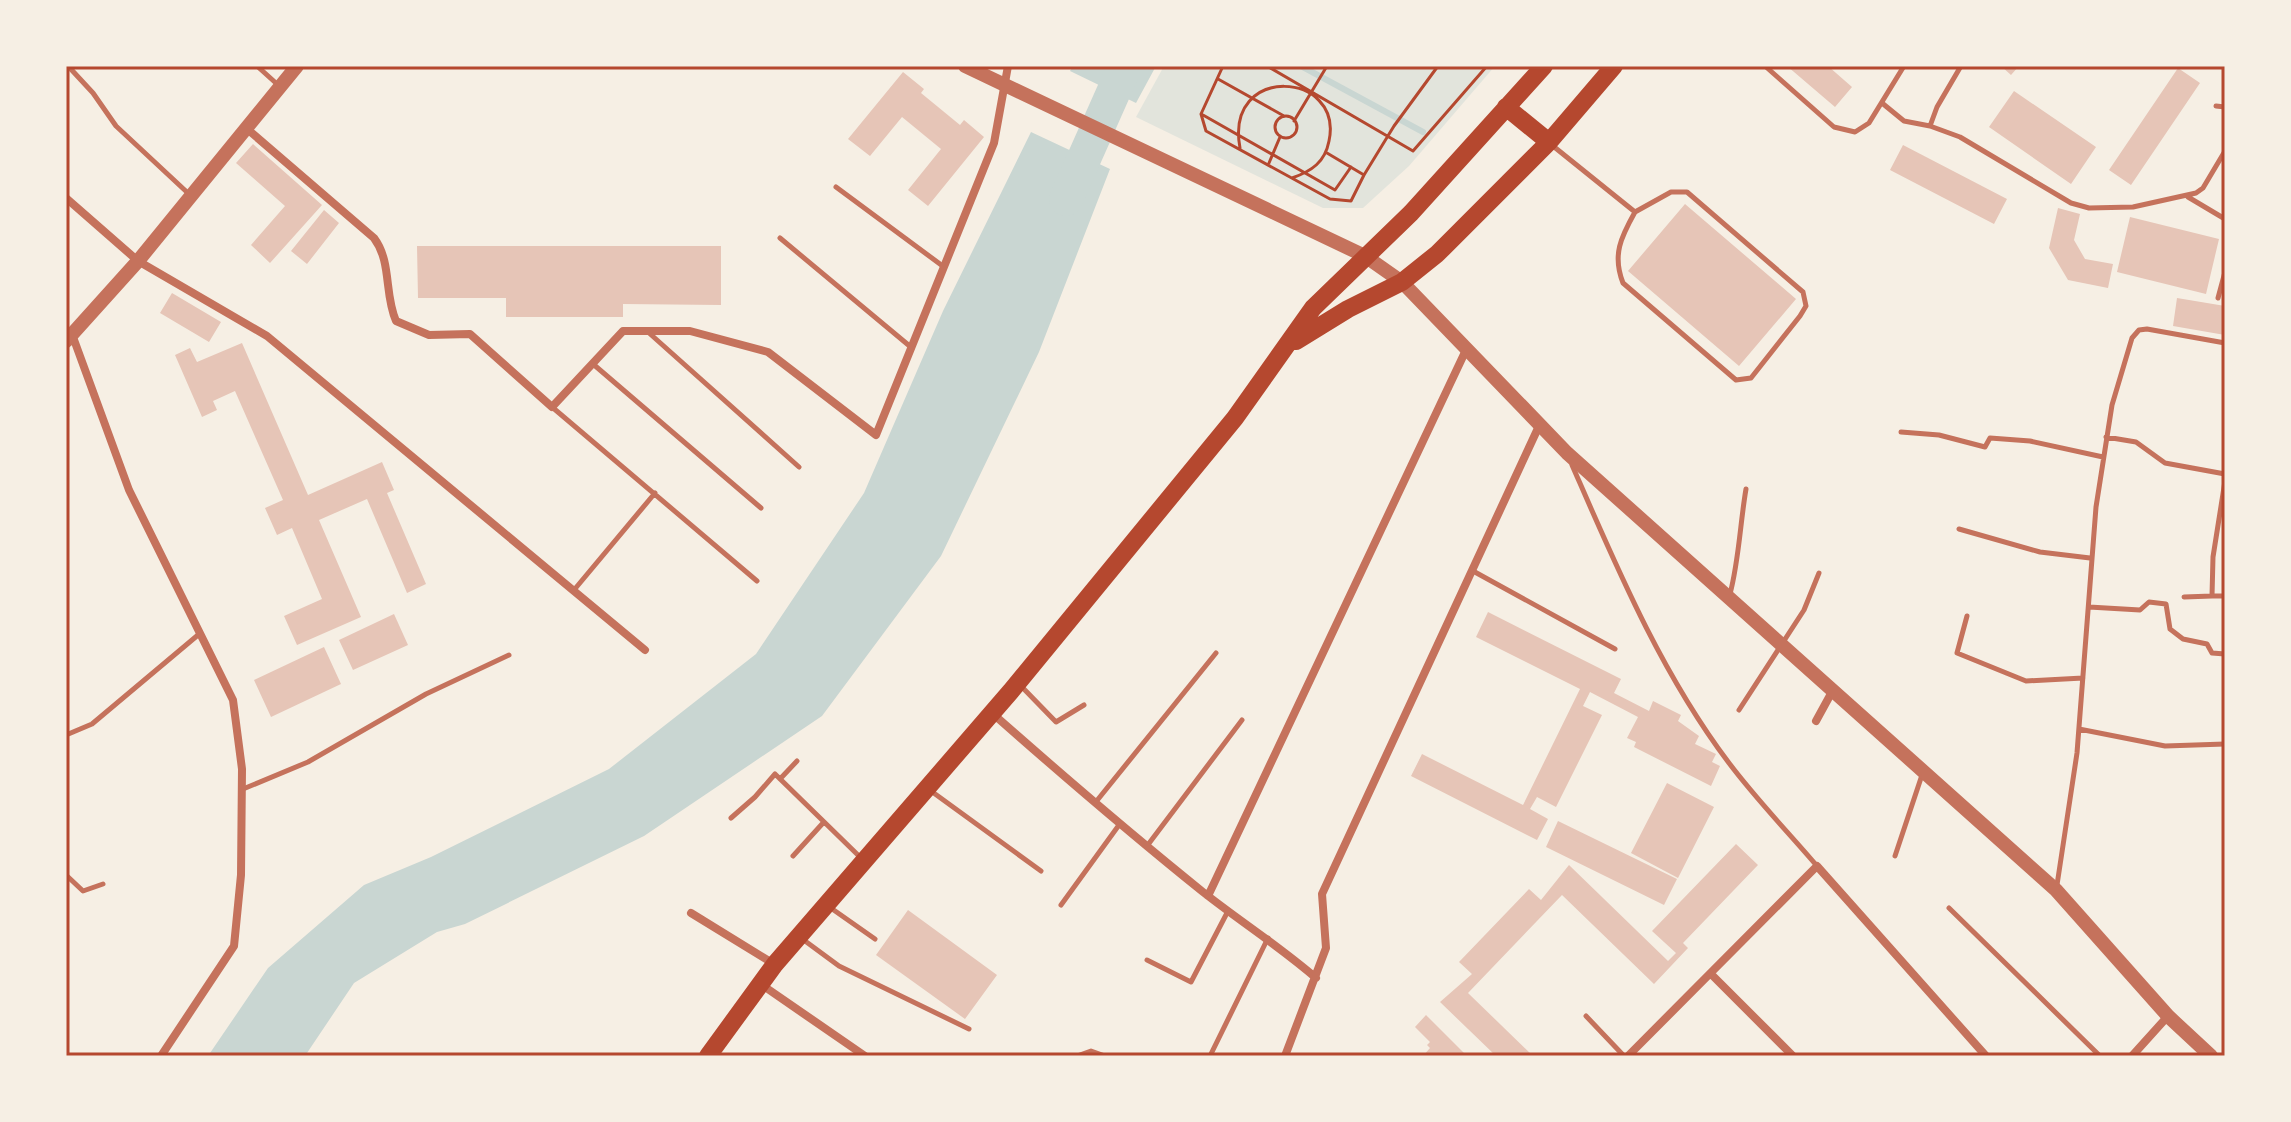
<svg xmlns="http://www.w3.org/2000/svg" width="2291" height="1122" font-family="Ubuntu,sans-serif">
<rect width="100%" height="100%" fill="#f6efe4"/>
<path fill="#e2e4dc" d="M 1164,66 L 1495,66 L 1409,166 L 1363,208 L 1323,208 L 1136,117 Z"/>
<path fill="#c9d6d2" d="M 1073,66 L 1156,66 L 1136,103 L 1070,71 Z
M 1031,132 L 1110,169 L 1039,352 L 941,556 L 822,716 L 644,836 L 465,924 L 437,932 L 354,983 L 305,1056 L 208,1056 L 268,968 L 364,885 L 431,857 L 609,769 L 756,654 L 864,493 L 943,311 Z"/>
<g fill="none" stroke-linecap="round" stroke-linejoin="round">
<path stroke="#c9d6d2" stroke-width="6" d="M 1301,66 L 1423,132"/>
<path stroke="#c9d6d2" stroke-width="34" d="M 1066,199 L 1125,66"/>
</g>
<path fill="#e6c5b7" d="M 1787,66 L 1828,66 L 1852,87 L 1835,107 Z
M 2001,66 L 2019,66 L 2011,75 Z
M 2178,68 L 2200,83 L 2131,185 L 2109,170 Z
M 903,72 L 924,89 L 921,93 L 960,125 L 964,120 L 984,137 L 928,206 L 908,190 L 941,149 L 902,117 L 870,156 L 848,139 Z
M 2014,91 L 2096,147 L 2071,184 L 1989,127 Z
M 253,144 L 322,205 L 270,263 L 251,245 L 285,206 L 236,163 Z
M 1903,145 L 2007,199 L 1994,224 L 1890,170 Z
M 1685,204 L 1796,299 L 1739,366 L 1628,271 Z
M 2058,208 L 2080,214 L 2074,240 L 2085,259 L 2113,264 L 2108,288 L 2068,280 L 2049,248 Z
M 324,210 L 339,223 L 307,264 L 291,251 Z
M 2130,217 L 2219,239 L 2206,294 L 2117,272 Z
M 417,246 L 721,246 L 721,305 L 623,304 L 623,317 L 506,317 L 506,298 L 418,298 Z
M 172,293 L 221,322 L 209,342 L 160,313 Z
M 2177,298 L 2225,306 L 2225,335 L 2173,326 Z
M 242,343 L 308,495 L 382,462 L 394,490 L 387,493 L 426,584 L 407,593 L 367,499 L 319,520 L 361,617 L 297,645 L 284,616 L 322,599 L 292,528 L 277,535 L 265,508 L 283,500 L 235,391 L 213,401 L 217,410 L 202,417 L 175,355 L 190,348 L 197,362 Z
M 1488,612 L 1621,679 L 1614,693 L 1649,711 L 1653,701 L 1681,715 L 1678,721 L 1699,736 L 1695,744 L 1716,754 L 1712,762 L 1720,766 L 1711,786 L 1634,747 L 1636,742 L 1627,738 L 1638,717 L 1590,692 L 1583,706 L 1602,715 L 1556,807 L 1537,797 L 1530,809 L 1548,819 L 1537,840 L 1411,776 L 1422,754 L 1523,805 L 1580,689 L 1476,637 Z
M 394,614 L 408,645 L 353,670 L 339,640 Z
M 324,647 L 341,684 L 271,717 L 254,680 Z
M 1667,783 L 1714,807 L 1678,878 L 1631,853 Z
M 1558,821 L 1677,879 L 1664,905 L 1546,847 Z
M 1736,844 L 1758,865 L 1683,943 L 1688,948 L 1654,984 L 1562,895 L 1468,993 L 1533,1056 L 1496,1056 L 1440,1002 L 1472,974 L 1459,962 L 1529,889 L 1541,900 L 1569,865 L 1668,961 L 1676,953 L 1652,931 Z
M 908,910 L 997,975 L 965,1019 L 876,955 Z
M 1426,1015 L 1465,1054 L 1464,1056 L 1423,1056 L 1430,1048 L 1427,1045 L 1430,1042 L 1415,1027 Z"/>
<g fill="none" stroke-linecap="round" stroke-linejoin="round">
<path stroke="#b5482f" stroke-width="3" d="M 1223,66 L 1201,114 L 1206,131 L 1330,199 L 1351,201 L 1364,175 L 1327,153
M 1267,66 L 1413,151 L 1487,66
M 1218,79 L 1284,116
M 1203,115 L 1335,190 L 1351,167
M1275 127a11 11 0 1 1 22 0a11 11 0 1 1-22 0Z
M 1294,121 L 1327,66
M 1240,148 C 1224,63 1344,71 1329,141 C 1325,162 1312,171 1292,178
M 1269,163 L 1280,137
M 1364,175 L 1394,126 L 1438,66"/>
<path stroke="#c5725c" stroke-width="5" d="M 68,66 L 93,93 L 116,126 L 190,195
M 257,66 L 277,84
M 1765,66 L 1834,127 L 1855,132 L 1869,123 L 1904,66
M 1961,66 L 1937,107 L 1930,126 L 1960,137 L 2071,203 L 2089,208 L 2133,207 L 2196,193 L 2203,188 L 2225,151
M 1882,103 L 1904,121 L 1930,126
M 2216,106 L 2225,107
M 1553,146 L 1635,212 L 1671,192 L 1687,192 L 1803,292 L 1806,306 L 1800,316 L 1751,378 L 1736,380 L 1623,283 C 1612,255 1621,237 1635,212
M 836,187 L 944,267
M 2188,197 L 2225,219
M 780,238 L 912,348
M 2218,298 L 2225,272
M 648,332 L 799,467
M 593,364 L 761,508
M 552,407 L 757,581
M 1901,432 L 1939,435 L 1985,447 L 1990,438 L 2030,441 L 2103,457
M 2106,437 L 2136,442 L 2165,463 L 2225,474
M 1572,465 C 1617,568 1661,673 1729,763 C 1756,799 1788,832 1817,866
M 2225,481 L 2213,557 L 2212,596 L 2225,596
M 1959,529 L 2040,552 L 2090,558
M 1473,571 L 1615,649
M 574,590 L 655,493
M 1730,594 C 1739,560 1740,524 1746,489
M 2184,597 L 2212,596
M 2089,607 L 2140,610 L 2149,602 L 2166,604 L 2170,629 L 2183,639 L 2207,644 L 2212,653 L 2225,654
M 1967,616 L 1957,653 L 2026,681 L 2083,678
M 1021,686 L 1056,722 L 1084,705
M 1739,710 L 1804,610 L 1819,573
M 2079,729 L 2165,746 L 2225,744
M 66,735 L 92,724 L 198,635
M 780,779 L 797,761
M 243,789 L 308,762 L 426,694 L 509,655
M 931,791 L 1041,871
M 1095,803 L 1216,653
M 731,818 L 755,797 L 775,774 L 860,857
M 1147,846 L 1242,720
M 793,856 L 823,823
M 1895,856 L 1923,772
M 66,875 L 83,891 L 103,884
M 2057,885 L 2077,753 L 2096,507 L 2112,405 L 2132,338 L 2139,330 L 2147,329 L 2225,343
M 1061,905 L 1119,825
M 828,906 L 875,939
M 1949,908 L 2100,1056
M 801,938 L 839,966 L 969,1029
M 1147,960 L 1191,982 L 1228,911
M 1586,1016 L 1624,1056
M 1077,1056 L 1091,1051 L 1105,1056
M 1210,1056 L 1268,938"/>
<path stroke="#c5725c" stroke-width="8" d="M 246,128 L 374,238 C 392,262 384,294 396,321 L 429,335 L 470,334 L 552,407 L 623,331 L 690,331 L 768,352 L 876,435 L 994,143 L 1008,66
M 66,198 L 138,261 L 267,336 L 645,650
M 73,337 L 129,490 L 233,700 L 242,769 L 241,875 L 234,946 L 161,1056
M 992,713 C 1061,774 1131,834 1203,892 C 1241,922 1279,946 1316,978
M 1816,721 L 1833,690
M 1208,896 L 1466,350
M 691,913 L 774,964
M 1711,974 L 1793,1056
M 762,985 L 865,1056
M 1285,1056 L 1326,948 L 1322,894 L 1539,426
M 1628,1056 L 1817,866 L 1986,1056
M 2132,1056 L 2168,1016"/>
<path stroke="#c5725c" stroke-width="14" d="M 965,66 L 1365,256 L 1402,282 L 1567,453 L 2056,890 L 2168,1016 L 2211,1056
M 66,341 L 138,261 L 297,66"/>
<path stroke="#b5482f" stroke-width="18" d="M 1506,107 L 1549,142
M 1296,341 L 1348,309 L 1402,282 L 1437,254 L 1549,142 L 1614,66
M 708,1056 L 775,964 L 1011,691 L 1235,418 L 1313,308 L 1411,213 L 1544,66"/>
</g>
<rect width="2291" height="1122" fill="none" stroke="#f6efe4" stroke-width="136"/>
<rect x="68" y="68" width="2155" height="986" fill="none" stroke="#b5482f" stroke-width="3"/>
</svg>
